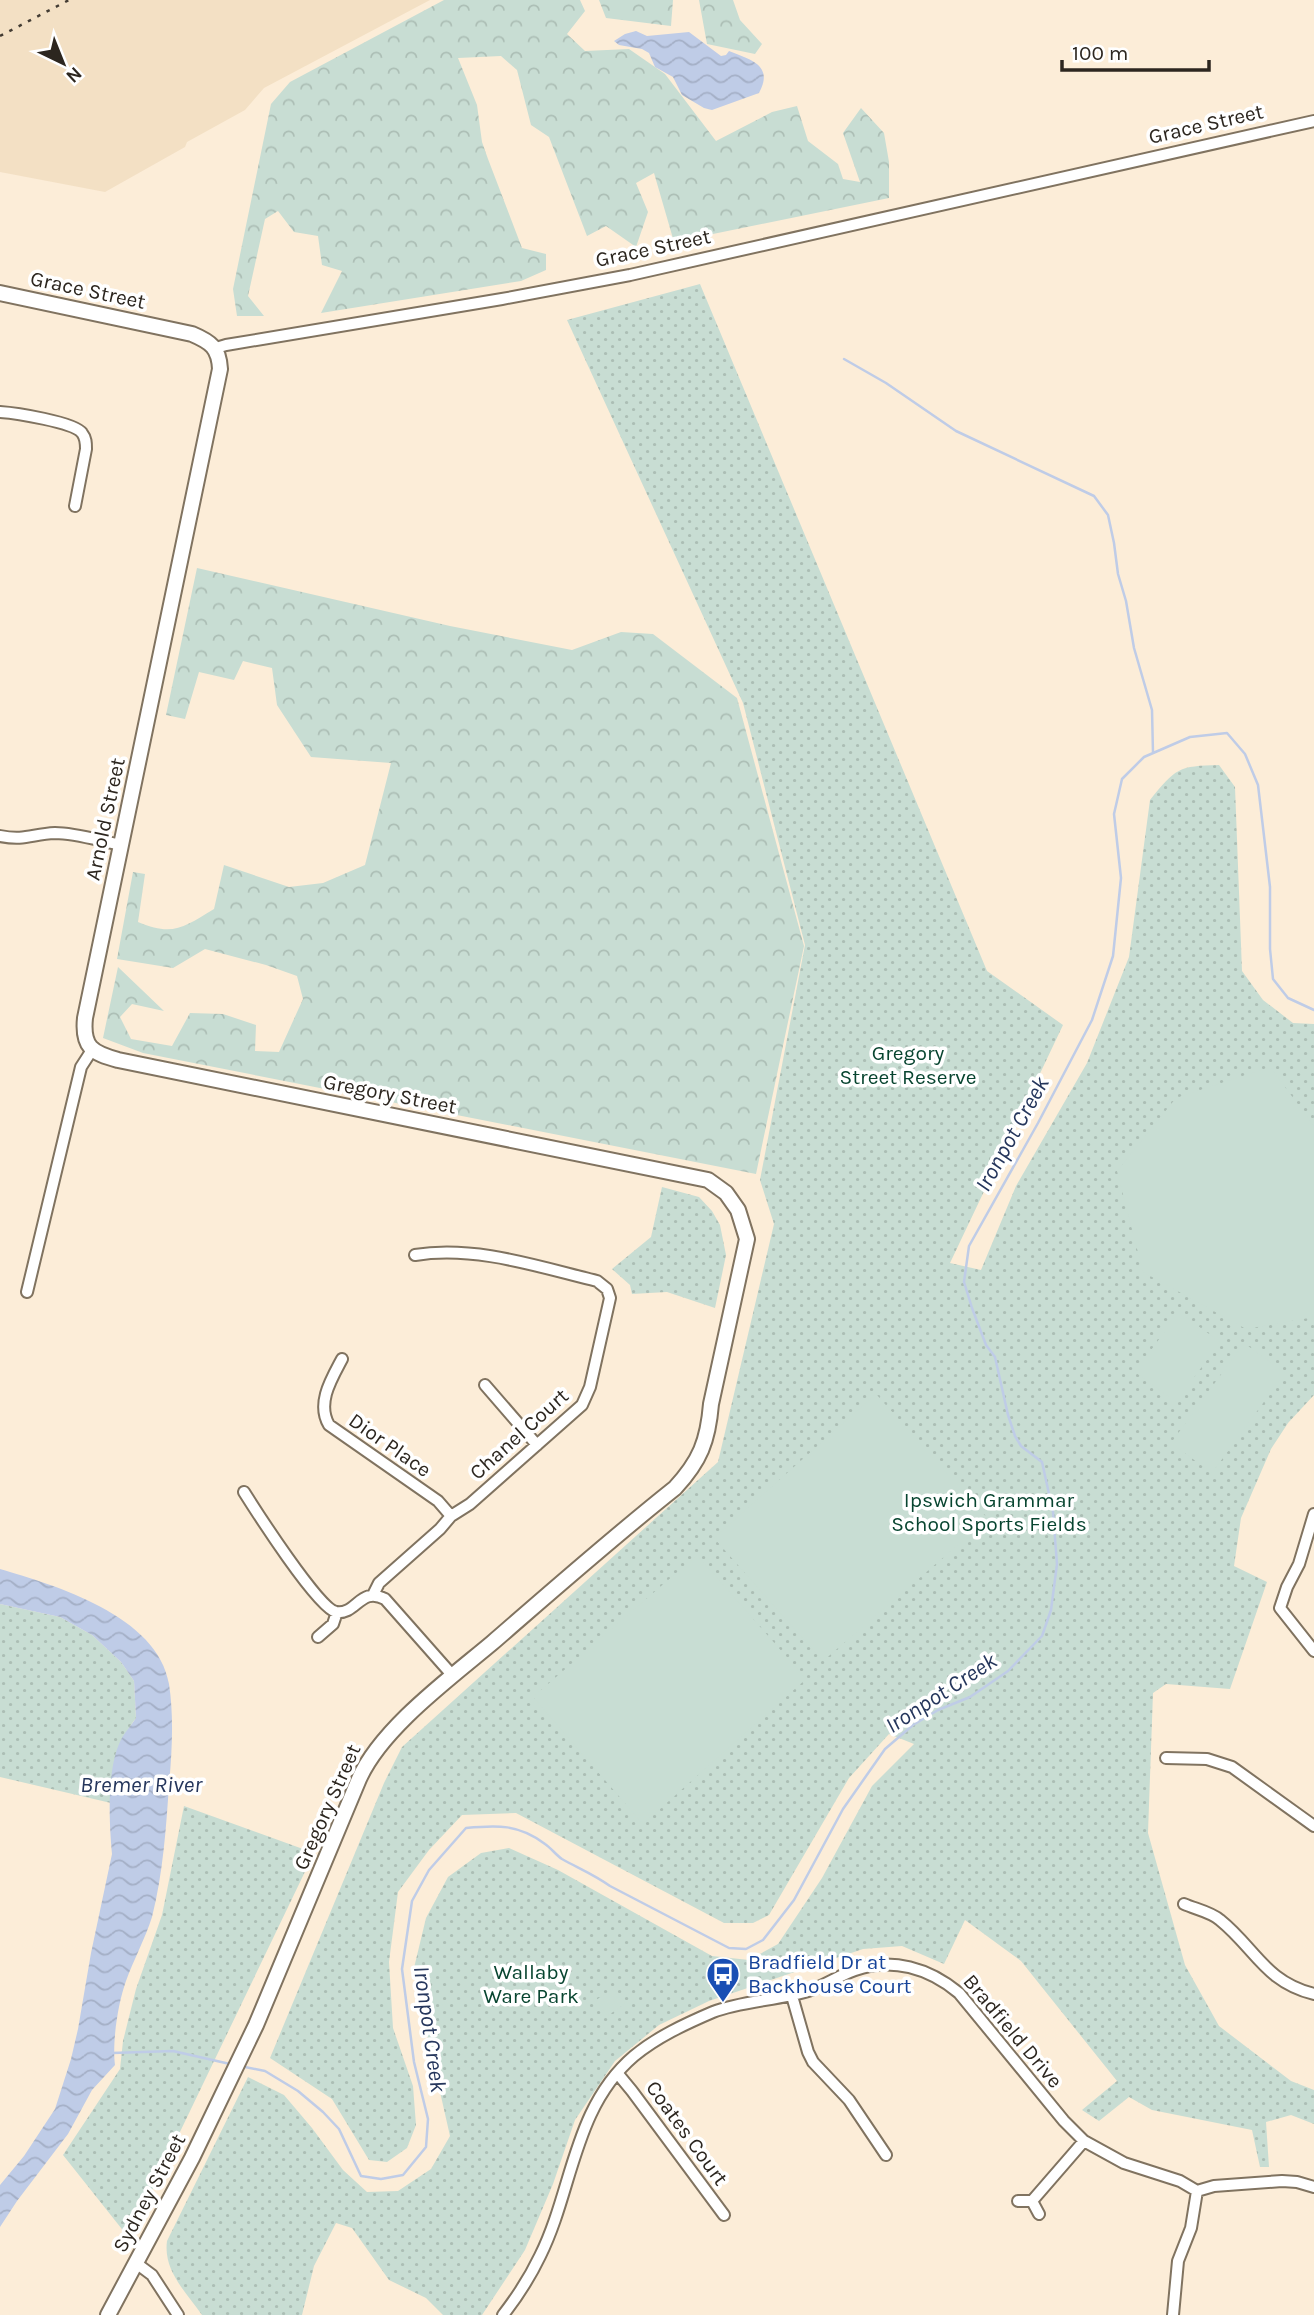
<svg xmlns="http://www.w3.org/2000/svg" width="1314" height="2315" font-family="Karla,sans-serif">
<defs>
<pattern id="forest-crowns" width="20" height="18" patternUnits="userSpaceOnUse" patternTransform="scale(1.75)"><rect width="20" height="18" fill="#c8ddd3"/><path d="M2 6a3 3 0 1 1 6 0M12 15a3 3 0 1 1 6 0" fill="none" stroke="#acbeb5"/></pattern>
<pattern id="park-dots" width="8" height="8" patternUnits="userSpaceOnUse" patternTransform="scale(1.75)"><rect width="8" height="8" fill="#c8ddd3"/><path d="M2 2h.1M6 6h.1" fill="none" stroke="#acbeb5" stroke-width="1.8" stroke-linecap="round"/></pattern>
<pattern id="water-waves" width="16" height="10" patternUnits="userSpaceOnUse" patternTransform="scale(1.75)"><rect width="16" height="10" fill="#bfcce7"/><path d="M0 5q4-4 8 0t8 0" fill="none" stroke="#a4afc6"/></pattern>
</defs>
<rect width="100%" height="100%" fill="#fcedd8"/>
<path fill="#f3e0c4" d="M 0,0 L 430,0 L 264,88 L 245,110 L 187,142 L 185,147 L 105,192 L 0,172 Z"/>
<path fill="url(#forest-crowns)" d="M 444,0 L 580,0 L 585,11 L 567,34 L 585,51 L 629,49 L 665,74 L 716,141 L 772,112 L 797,106 L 808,141 L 838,164 L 843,179 L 860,182 L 843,133 L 861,108 L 884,133 L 889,162 L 889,198 L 674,242 L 654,173 L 636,183 L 648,212 L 636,247 L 606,226 L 587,236 L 549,137 L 531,125 L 517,70 L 501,56 L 458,58 L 477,105 L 482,142 L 488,159 L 522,248 L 546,254 L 546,270 L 521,281 L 321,313 L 342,271 L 322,265 L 318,236 L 294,232 L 278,211 L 265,219 L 248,296 L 264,316 L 237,316 L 233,289 L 271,104 L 290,82 Z
M 599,0 L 673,0 L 671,26 L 606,18 Z
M 699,0 L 733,0 L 740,20 L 762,44 L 755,54 L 707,44 Z
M 197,568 L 450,626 L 572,650 L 621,632 L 653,634 L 737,698 L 804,946 L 756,1174 L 143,1053 L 103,1038 L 118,967 L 164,1011 L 132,1004 L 120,1017 L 131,1039 L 172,1046 L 190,1013 L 223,1014 L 256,1025 L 255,1051 L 279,1052 L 303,999 L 297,976 L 266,965 L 205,949 L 173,968 L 117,959 L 133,872 L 145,874 L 138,922 C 173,937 184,927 214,909 L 224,865 L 289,887 L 323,883 L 365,865 L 391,763 L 311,757 L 277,705 L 272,668 L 243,661 L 234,680 L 199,672 L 185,719 L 166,715 Z"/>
<path fill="url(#park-dots)" d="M 700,284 L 987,971 L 1063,1025 L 950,1263 L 981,1270 L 1016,1186 L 1087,1063 L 1129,957 L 1150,800 C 1176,768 1178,766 1219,765 L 1235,787 L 1242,971 L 1263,1000 L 1293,1023 L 1314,1024 L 1314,1395 L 1288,1423 L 1271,1449 L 1241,1518 L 1234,1566 L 1267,1582 L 1230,1689 L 1166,1684 L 1153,1693 L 1148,1833 L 1185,1965 L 1219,2026 L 1291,2081 L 1314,2090 L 1314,2124 L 1291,2115 L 1266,2122 L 1269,2167 L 1260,2167 L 1252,2130 L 1152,2110 L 1129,2097 L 1099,2121 L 1082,2110 L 1117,2081 L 1021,1961 L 965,1920 L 944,1964 L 902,1946 L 863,1949 L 709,2001 L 659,2025 L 615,2061 L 575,2120 L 553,2184 L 525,2250 L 482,2315 L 443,2315 L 426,2298 L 389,2280 L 352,2228 L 336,2223 L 314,2266 L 302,2315 L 202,2315 C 186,2292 163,2271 167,2241 L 248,2077 L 284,2095 L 312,2128 L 343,2170 L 367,2192 L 398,2191 L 431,2169 L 450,2136 L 413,1972 L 426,1918 L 448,1877 L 481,1853 L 509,1848 L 558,1870 L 712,1956 L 749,1960 L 778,1944 L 822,1878 L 872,1786 L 914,1744 L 889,1734 L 849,1778 L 769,1915 L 753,1923 L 724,1923 L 516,1813 L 462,1815 L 429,1850 L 398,1892 L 389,1962 L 393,2028 L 413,2086 L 416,2125 L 407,2148 L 387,2162 L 369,2160 L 332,2099 L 270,2058 L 384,1783 L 402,1747 L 718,1462 L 774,1224 L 760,1180 L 805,945 L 743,703 L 567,320 Z
M 662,1187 L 699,1197 L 712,1211 L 720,1225 L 726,1255 L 715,1308 L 667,1292 L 632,1294 L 630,1285 L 612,1269 L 651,1237 Z
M 0,1604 L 60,1617 L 92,1635 L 121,1662 L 134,1681 L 136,1718 C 113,1749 114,1766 111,1803 L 0,1777 Z
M 184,1806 L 314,1853 L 129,2238 L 63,2155 L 120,2069 L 123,2041 L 136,1989 L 162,1915 Z"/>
<path fill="#c8ddd3" d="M 1270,1067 L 1314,1126 L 1314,1317 L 1246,1329 L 1143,1272 L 1117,1171 L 1176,1098 Z
M 1179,1312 L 1220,1342 L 1176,1402 L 1135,1372 Z
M 1244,1343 L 1285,1373 L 1212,1473 L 1171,1443 Z
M 876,1394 L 988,1519 L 823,1661 L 714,1538 Z
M 697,1555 L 806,1679 L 643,1824 L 533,1697 Z
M 614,1988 L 625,2004 L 607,2016 L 596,2000 Z"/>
<path fill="url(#water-waves)" d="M 636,31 L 647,36 L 689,32 L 721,56 L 726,55 L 729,51 C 751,60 774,65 759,93 L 712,110 L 704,108 L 682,95 L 673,77 L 655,67 L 649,53 L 642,49 L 619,45 L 614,41 L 625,34 Z
M 0,1569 C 55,1585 158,1616 169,1684 C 174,1716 172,1752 169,1785 C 166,1829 163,1873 152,1917 C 145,1939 134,1959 126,1981 C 118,2003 112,2042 115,2065 L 92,2090 L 68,2134 L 17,2201 L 0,2227 L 0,2185 L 24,2156 L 55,2109 L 71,2059 L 78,2029 L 91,1953 L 112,1854 C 109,1822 106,1764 123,1736 C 127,1730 132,1724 136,1718 L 134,1681 L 121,1662 L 92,1635 L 60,1617 L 0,1604 Z"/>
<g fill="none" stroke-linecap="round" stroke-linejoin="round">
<path stroke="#bfcce7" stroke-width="2.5" d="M 844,359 L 886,383 L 956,431 L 1094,496 L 1108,515 L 1114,543 L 1118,574 L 1126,601 L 1134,648 L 1152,710 L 1153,753
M 112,2053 L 173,2051 L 230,2064
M 240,2066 L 265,2071 L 298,2091 L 323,2112 L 339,2129 L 361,2176 L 381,2179 L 403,2175 L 426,2147 L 428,2119 L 414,2062 L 402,1969 L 412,1901 L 429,1870 L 466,1828 C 497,1825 519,1824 545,1844 C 551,1848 556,1855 562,1859 C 578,1868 595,1875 610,1886 L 729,1948 L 746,1949 L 763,1940 L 794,1900 L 843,1809 L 885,1749 L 913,1725 L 938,1710 L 970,1697 L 1008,1671 L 1042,1636 L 1051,1610 L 1057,1564 L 1053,1512 L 1042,1462 L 1021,1446 L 1015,1436 L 1008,1415 L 995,1357 L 986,1345 L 972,1308 L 964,1282 L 969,1246 L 1038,1123 L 1092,1020 L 1113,956 L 1121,878 L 1114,814 L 1122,779 L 1144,757 L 1190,737 L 1227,733 L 1245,754 L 1258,785 L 1270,887 L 1270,949 L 1273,979 L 1288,998 L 1314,1010"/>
<defs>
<path id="minor" d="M 216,348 L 226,345 L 502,299 L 630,275 L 1314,121
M 0,412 C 15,413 74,422 82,433 C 86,438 86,443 86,449 L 75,506
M 0,836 C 25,841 32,834 55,833 C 76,833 100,841 121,845
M 27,1292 L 81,1067 L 92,1050
M 342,1359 C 332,1378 316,1403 329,1425 L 438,1501 L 451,1516
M 485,1385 L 537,1445
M 244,1492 C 256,1511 318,1608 336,1612 C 357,1615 360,1586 385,1599 L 453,1676
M 1314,1514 L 1299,1564 L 1287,1587 L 1280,1608 L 1314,1651
M 373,1595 L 379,1583 L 440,1529 L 451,1516 L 470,1504 L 582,1405 L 590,1387 L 610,1298 L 607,1289 L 597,1281 C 539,1267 475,1245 415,1255
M 318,1637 L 333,1624 L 337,1612
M 1166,1758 L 1207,1759 L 1232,1767 L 1314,1826
M 1184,1904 C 1195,1909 1211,1912 1220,1920 C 1255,1948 1265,1982 1314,1994
M 792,1996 L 808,2052 L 813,2062 L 849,2100 L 886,2155
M 618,2074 L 632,2091 L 724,2215
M 1018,2201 L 1032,2201 L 1039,2214
M 1032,2201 L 1084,2141
M 136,2263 L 152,2275 L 178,2315
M 503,2315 C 517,2297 530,2277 540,2256 C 573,2190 573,2108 634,2056 C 657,2037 685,2024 713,2012 C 740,2001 781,2000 811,1990 C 826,1985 840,1975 855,1970 C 892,1957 929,1968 959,1993 L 1064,2121 L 1084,2141 L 1124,2163 L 1180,2181 L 1197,2191 L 1214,2186 L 1282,2181 L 1297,2182 L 1314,2187
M 1173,2315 L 1178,2261 L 1191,2228 L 1197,2191"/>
<path id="major" d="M 0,293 L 192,334 C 211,342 219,348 220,369 L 85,1018 C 82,1047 92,1053 118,1060 L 708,1180 L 726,1193 L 738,1210 L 747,1239 L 711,1404 C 708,1441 700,1461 675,1488 C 612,1538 552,1591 492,1643 C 449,1679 381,1729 359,1779 L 256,2025 L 192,2158 L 108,2315"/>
</defs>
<use href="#minor" stroke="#807360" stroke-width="14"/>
<use href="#major" stroke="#807360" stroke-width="18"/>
<use href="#minor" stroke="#fff" stroke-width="10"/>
<use href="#major" stroke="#fff" stroke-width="14"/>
<path stroke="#433c33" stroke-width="2.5" stroke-dasharray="3.5 7" stroke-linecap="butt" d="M 0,36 L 69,0"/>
</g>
<defs>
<symbol id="bus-pin" viewBox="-11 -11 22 30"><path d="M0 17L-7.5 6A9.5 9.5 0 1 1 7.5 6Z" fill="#1a4fb4" stroke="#fff"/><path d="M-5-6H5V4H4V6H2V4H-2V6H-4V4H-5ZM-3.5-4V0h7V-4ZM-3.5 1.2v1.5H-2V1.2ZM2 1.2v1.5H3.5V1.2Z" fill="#fff"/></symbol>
</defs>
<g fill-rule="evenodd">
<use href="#bus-pin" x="704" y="1955" width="38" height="52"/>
</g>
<g text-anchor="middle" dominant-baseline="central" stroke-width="7" stroke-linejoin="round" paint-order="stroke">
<g font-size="21" fill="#2c261f" stroke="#fff">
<text transform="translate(1206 124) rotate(-13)">Grace Street</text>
<text transform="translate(653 248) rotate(-12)">Grace Street</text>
<text transform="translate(88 290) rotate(12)">Grace Street</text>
<text transform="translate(105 819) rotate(-78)">Arnold Street</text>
<text transform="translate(390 1094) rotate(11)">Gregory Street</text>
<text transform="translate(519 1434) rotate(-42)">Chanel Court</text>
<text transform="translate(390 1445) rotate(35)">Dior Place</text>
<text transform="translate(327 1807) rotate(-66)">Gregory Street</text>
<text transform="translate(1013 2031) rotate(50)">Bradfield Drive</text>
<text transform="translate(687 2133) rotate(54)">Coates Court</text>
<text transform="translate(149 2193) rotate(-62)">Sydney Street</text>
</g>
<g font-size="21" fill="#084530" stroke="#fff">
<text x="908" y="1053">Gregory<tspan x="908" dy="24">Street Reserve</tspan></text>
<text x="989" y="1500">Ipswich Grammar<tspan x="989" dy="24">School Sports Fields</tspan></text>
<text x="531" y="1972">Wallaby<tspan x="531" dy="24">Ware Park</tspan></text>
</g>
<g font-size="21" fill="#164399" stroke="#fff" text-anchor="start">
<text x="748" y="1962">Bradfield Dr at<tspan x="748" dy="24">Backhouse Court</tspan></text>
</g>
<g font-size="23" font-style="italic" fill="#25365c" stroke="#fff">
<text transform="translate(1012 1134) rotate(-61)">Ironpot Creek</text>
<text transform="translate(941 1693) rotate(-33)">Ironpot Creek</text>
<text x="141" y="1784">Bremer River</text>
<text transform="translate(430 2029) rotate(82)">Ironpot Creek</text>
</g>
</g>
<g transform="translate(63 63) rotate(137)" stroke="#ffffff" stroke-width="5" paint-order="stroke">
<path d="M0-5L12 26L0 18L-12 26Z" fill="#2c261f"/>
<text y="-10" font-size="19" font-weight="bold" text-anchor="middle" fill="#2c261f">N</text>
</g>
<path d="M1062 60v10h147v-10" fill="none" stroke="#2c261f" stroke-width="3.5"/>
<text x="1072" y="60" font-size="21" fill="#2c261f" stroke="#ffffff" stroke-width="5" paint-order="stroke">100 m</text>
</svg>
